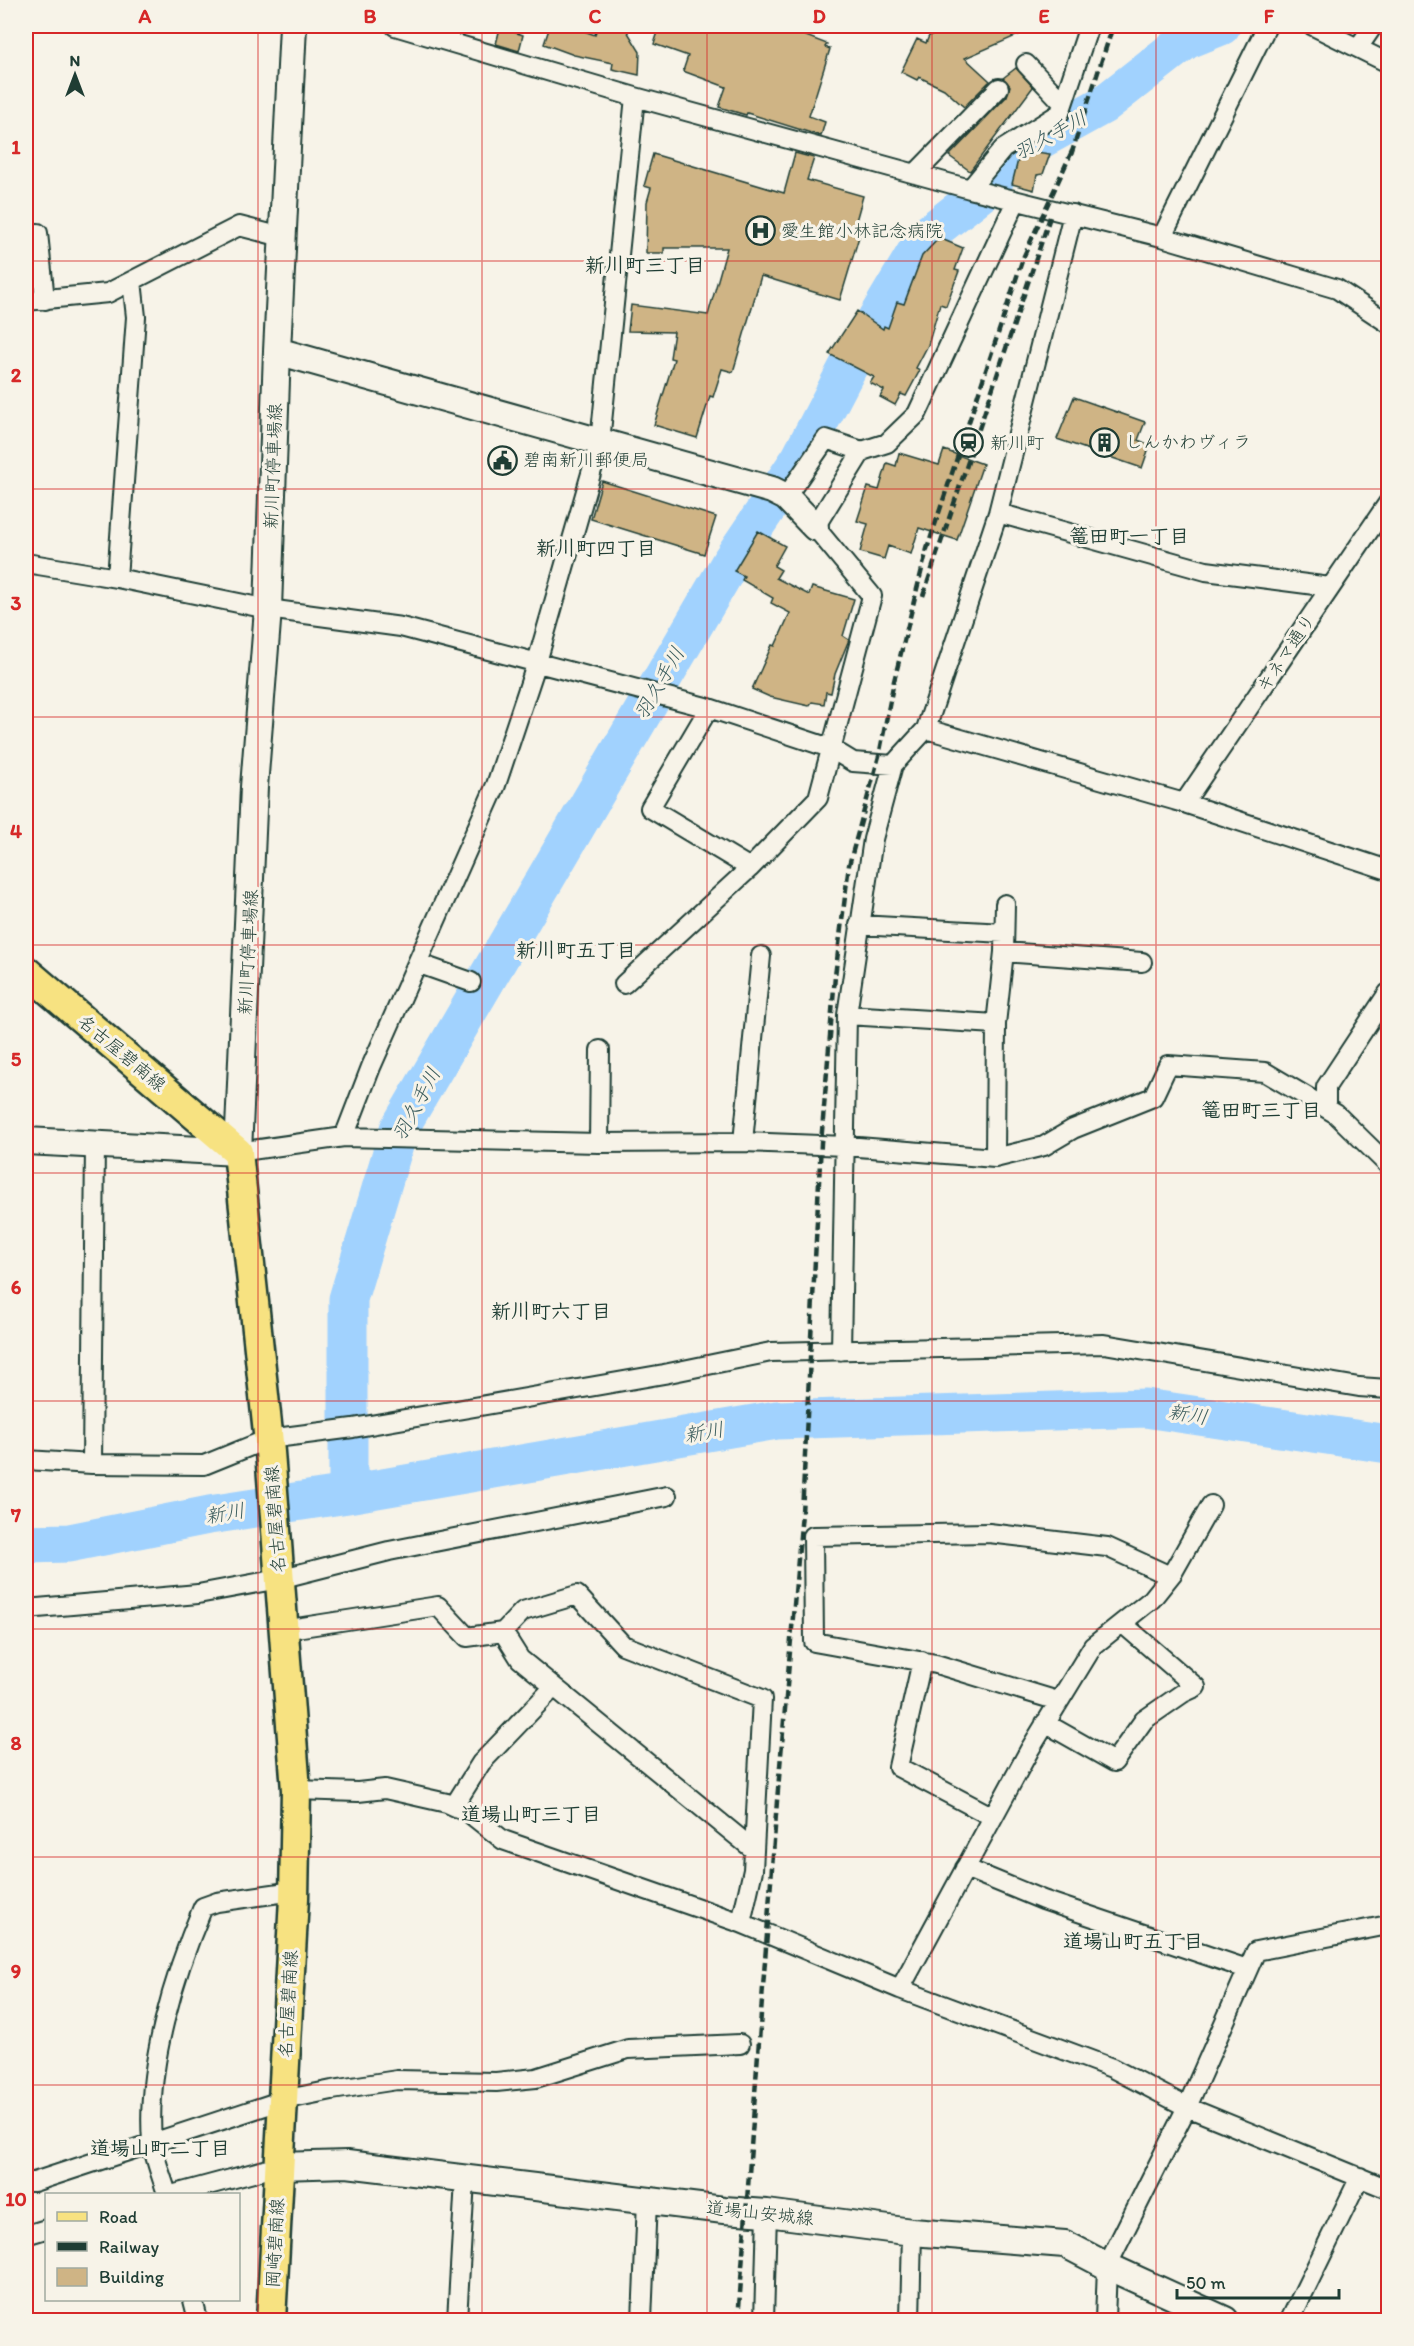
<svg xmlns="http://www.w3.org/2000/svg" width="1414" height="2346" font-family="Itim,'Klee One',sans-serif">
<rect width="100%" height="100%" fill="#f7f3e8"/>
<filter id="ink" filterUnits="userSpaceOnUse"><feTurbulence type="fractalNoise" baseFrequency=".0167" numOctaves="2"/><feDisplacementMap in="SourceGraphic" scale="12" xChannelSelector="R" yChannelSelector="G"/><feConvolveMatrix kernelMatrix="1 2 1 2 8 2 1 2 1" color-interpolation-filters="sRGB"/></filter>
<g filter="url(#ink)">
<g fill="none" stroke-linecap="round" stroke-linejoin="round">
<path stroke="#a1d2fe" stroke-width="39" d="M 348,1494 L 348,1299 L 399,1129 L 730,563 L 800,459 L 849,365 L 926,236 L 991,185 L 1007,158 L 1103,105 L 1186,40 L 1221,26
M 26,1544 L 69,1543 L 209,1515 L 348,1494 L 777,1420 L 1145,1408 L 1388,1444"/>
</g>
<path fill="#cfb485" stroke="#1f3d34" stroke-width="1.5" d="M 550,26 L 570,26 L 595,35 L 597,26 L 624,26 L 640,52 L 639,75 L 612,69 L 613,63 L 574,55 L 544,44 Z
M 660,26 L 780,26 L 827,44 L 825,47 L 830,49 L 809,116 L 825,122 L 821,136 L 747,113 L 746,115 L 719,107 L 726,87 L 683,71 L 688,56 L 654,44 Z
M 949,26 L 1039,26 L 965,58 L 990,81 L 964,107 L 944,89 L 919,77 L 917,80 L 901,72 L 917,39 L 926,43 L 929,36 Z
M 500,28 L 523,35 L 519,51 L 496,44 Z
M 1016,68 L 1033,87 L 970,171 L 949,156 L 1007,96 L 1010,86 L 1003,78 Z
M 1023,150 L 1050,154 L 1043,174 L 1037,175 L 1034,190 L 1012,184 L 1020,152 Z
M 795,153 L 814,158 L 807,180 L 863,196 L 854,228 L 861,230 L 840,300 L 761,276 L 733,372 L 722,369 L 713,397 L 710,396 L 697,438 L 654,425 L 674,359 L 670,358 L 674,332 L 628,331 L 631,305 L 708,315 L 727,248 L 664,248 L 664,253 L 646,253 L 647,202 L 651,188 L 644,186 L 653,154 L 784,193 Z
M 939,238 L 963,248 L 955,270 L 959,271 L 946,306 L 940,304 L 928,345 L 916,368 L 920,370 L 906,396 L 901,394 L 895,405 L 880,397 L 884,390 L 870,383 L 874,377 L 829,354 L 857,311 L 883,329 L 884,326 L 888,328 L 897,302 L 904,304 L 922,256 Z
M 1074,397 L 1145,422 L 1138,440 L 1150,445 L 1142,468 L 1057,439 Z
M 944,450 L 983,464 L 957,540 L 919,528 L 911,554 L 888,546 L 884,559 L 860,552 L 868,524 L 857,521 L 868,487 L 879,490 L 887,463 L 896,466 L 899,453 L 939,465 Z
M 602,481 L 716,517 L 704,554 L 591,519 Z
M 758,531 L 785,546 L 774,566 L 781,570 L 776,578 L 809,595 L 812,587 L 854,599 L 843,636 L 849,640 L 848,642 L 835,674 L 831,693 L 826,692 L 824,704 L 812,702 L 809,706 L 770,697 L 752,689 L 772,645 L 775,646 L 790,613 L 771,603 L 773,598 L 742,580 L 744,576 L 734,571 Z"/>
<g fill="none" stroke-linecap="round" stroke-linejoin="round">
<defs>
<path id="street" d="M 395,26 L 635,97 L 970,189 L 1162,237 L 1337,289 L 1388,323
M 1313,26 L 1388,63
M 1358,48 L 1373,26
M 1026,64 L 1063,103
M 915,174 L 999,88
M 970,189 L 1003,149 L 1060,113 L 1089,26
M 38,233 L 45,300
M 1162,237 L 1267,26
M 26,301 L 108,293 L 239,226 L 282,237
M 786,497 L 826,439 L 862,451 L 887,443 L 917,414 L 1016,201
M 998,513 L 1206,571 L 1330,587
M 26,563 L 117,578 L 268,609 L 401,627 L 709,708 L 830,748 L 853,762 L 893,765 L 926,729 L 998,513 L 1073,214
M 117,578 L 136,317 L 132,281
M 709,708 L 650,808 L 750,868
M 926,729 L 1184,803 L 1388,870
M 1184,803 L 1388,503
M 859,925 L 1004,933
M 1004,952 L 1142,962
M 417,963 L 471,982
M 624,984 L 750,868 L 818,798 L 872,596 L 815,527 L 862,451
M 847,1015 L 996,1024
M 1326,1108 L 1326,1087 L 1388,993
M 344,1137 L 371,1067 L 496,785 L 537,662 L 600,442 L 635,97
M 743,1142 L 761,956
M 599,1143 L 600,1050
M 238,1152 L 344,1137 L 599,1143 L 743,1142 L 846,1146 L 995,1158 L 1044,1146 L 1073,1129 L 1153,1097 L 1168,1065 L 1265,1072 L 1336,1114 L 1388,1165
M 995,1158 L 996,1024 L 1004,952 L 1005,904
M 841,1351 L 847,1015 L 873,839 L 893,765
M 26,1460 L 92,1464 L 204,1465 L 268,1439 L 353,1428 L 664,1374 L 771,1352 L 1104,1344 L 1359,1387 L 1388,1389
M 92,1464 L 95,1143
M 26,1609 L 198,1594 L 279,1579 L 389,1551 L 667,1496
M 283,1630 L 438,1606 L 467,1637 L 503,1632 L 523,1611 L 577,1595 L 623,1645 L 762,1699 L 753,1870 L 741,1923
M 503,1632 L 520,1659 L 754,1850
M 922,1661 L 898,1767 L 993,1817
M 1058,1701 L 936,1664 L 814,1642 L 813,1536 L 989,1533 L 1107,1547 L 1170,1576
M 1045,1723 L 1114,1762 L 1144,1720 L 1183,1693 L 1196,1687 L 1122,1623
M 296,1790 L 358,1792 L 385,1789 L 447,1803 L 469,1813 L 503,1840 L 741,1923 L 900,1989 L 1112,2068 L 1187,2107 L 1388,2189
M 454,1806 L 481,1763 L 554,1687
M 965,1868 L 1043,1900 L 1247,1969
M 900,1989 L 1030,1749 L 1093,1646 L 1152,1599 L 1172,1574 L 1211,1505
M 26,2182 L 34,2182 L 283,2100 L 332,2090 L 397,2080 L 496,2082 L 536,2078 L 628,2049 L 740,2044
M 167,2194 C 162,2177 154,2158 152,2141 C 146,2066 174,1975 203,1907 L 217,1902 L 294,1891
M 175,2194 L 279,2166
M 26,2235 L 46,2229
M 193,2300 L 198,2320
M 457,2320 L 465,2180
M 642,2320 L 647,2201
M 764,2320 L 767,2213
M 910,2320 L 912,2232
M 1105,2320 L 1107,2266 L 1187,2107 L 1256,1951 L 1388,1925
M 1290,2320 L 1360,2177"/>
<path id="secondary" d="M 277,351 L 772,490 L 786,497 L 815,527
M 26,1141 L 238,1152 L 254,787 L 268,609 L 277,351 L 293,26
M 279,2166 L 347,2164 L 724,2210 L 767,2213 L 912,2232 L 1065,2244 L 1107,2266 L 1225,2320"/>
<path id="primary" d="M 26,971 L 238,1152 L 270,1452 L 296,1790 L 294,1898 L 271,2320"/>
</defs>
<use href="#street" stroke="#1f3d34" stroke-width="22"/>
<use href="#secondary" stroke="#1f3d34" stroke-width="30"/>
<use href="#primary" stroke="#1f3d34" stroke-width="33"/>
<use href="#street" stroke="#f7f3e8" stroke-width="18"/>
<use href="#secondary" stroke="#f7f3e8" stroke-width="26"/>
<use href="#primary" stroke="#f7e281" stroke-width="28"/>
<path stroke="#1f3d34" stroke-width="4.5" stroke-dasharray="9 4.5" stroke-linecap="butt" d="M 1071,155 L 1113,26
M 923,596 L 1050,217
M 738,2320 L 777,1801 L 802,1513 L 821,1143 L 835,976 L 849,865 L 879,756 L 894,681 L 927,549 L 1023,258 L 1073,149"/>
</g>
</g>
<path fill="none" stroke="#d62828" stroke-width="1.5" stroke-opacity="0.55" d="M 258,26 L 258,2320M 482,26 L 482,2320M 707,26 L 707,2320M 932,26 L 932,2320M 1156,26 L 1156,2320M 26,261 L 1388,261M 26,489 L 1388,489M 26,717 L 1388,717M 26,945 L 1388,945M 26,1173 L 1388,1173M 26,1401 L 1388,1401M 26,1629 L 1388,1629M 26,1857 L 1388,1857M 26,2085 L 1388,2085"/>
<defs>
<symbol id="hospital-ring" viewBox="-11 -11 22 22"><circle r="9.5" fill="#f7f3e8" stroke="#1f3d34" stroke-width="1.5"/><path d="M-5-5h3v3.5h4V-5h3V5h-3V1.5h-4V5h-3Z" fill="#1f3d34"/></symbol>
<symbol id="building-ring" viewBox="-11 -11 22 22"><circle r="9.5" fill="#f7f3e8" stroke="#1f3d34" stroke-width="1.5"/><path d="M-4-6H4V6H1V3H-1V6H-4ZM-2.5-4.3h1.7v1.8h-1.7ZM.8-4.3h1.7v1.8H.8ZM-2.5-1h1.7V.8h-1.7ZM.8-1h1.7V.8H.8Z" fill="#1f3d34"/></symbol>
<symbol id="station-ring" viewBox="-11 -11 22 22"><circle r="9.5" fill="#f7f3e8" stroke="#1f3d34" stroke-width="1.5"/><path d="M-3-6H3Q5-6 5-4V2Q5 4 3 4L4.5 6H3L1.5 4h-3L-3 6H-4.5L-3 4Q-5 4-5 2V-4Q-5-6-3-6ZM-3.5-4v3h7v-3ZM-3.5 1v1.5H-2V1ZM2 1v1.5H3.5V1Z" fill="#1f3d34"/></symbol>
<symbol id="civic-ring" viewBox="-11 -11 22 22"><circle r="9.5" fill="#f7f3e8" stroke="#1f3d34" stroke-width="1.5"/><path d="M-.6-6.5H3V-4.5H.6V-3L4-1V1h2V6H-6V1h2V-1L-.6-3ZM-1.2 2.5V6h2.4V2.5Z" fill="#1f3d34"/></symbol>
</defs>
<g fill-rule="evenodd">
<use href="#hospital-ring" x="744" y="214" width="33" height="33"/>
<use href="#building-ring" x="1088" y="426" width="33" height="33"/>
<use href="#station-ring" x="952" y="426" width="33" height="33"/>
<use href="#civic-ring" x="486" y="444" width="33" height="33"/>
</g>
<g text-anchor="middle" dominant-baseline="central" stroke-width="6" stroke-linejoin="round" paint-order="stroke">
<g font-size="18" fill="#1f3d34" stroke="#f7f3e8" text-anchor="start">
<text x="781" y="231">愛生館小林記念病院</text>
<text x="1125" y="442">しんかわヴィラ</text>
<text x="990" y="443">新川町</text>
<text x="523" y="460">碧南新川郵便局</text>
</g>
<g font-size="18" fill="#1f3d34" stroke="#f7f3e8">
<text transform="translate(273 466) rotate(-88)">新川町停車場線</text>
<text transform="translate(1286 653) rotate(-56)">キネマ通り</text>
<text transform="translate(248 952) rotate(-87)">新川町停車場線</text>
<text transform="translate(122 1053) rotate(40)">名古屋碧南線</text>
<text transform="translate(275 1519) rotate(-94)">名古屋碧南線</text>
<text transform="translate(288 2004) rotate(-87)">名古屋碧南線</text>
<text transform="translate(760 2213) rotate(6)">道場山安城線</text>
<text transform="translate(275 2243) rotate(-87)">岡崎碧南線</text>
</g>
<g font-size="20" font-style="italic" fill="#395b5c" stroke="#f7f3e8">
<text transform="translate(1050 135) rotate(-29)">羽久手川</text>
<text transform="translate(659 683) rotate(-60)">羽久手川</text>
<text transform="translate(416 1104) rotate(-62)">羽久手川</text>
<text transform="translate(1188 1414) rotate(9)">新川</text>
<text transform="translate(704 1432) rotate(-10)">新川</text>
<text transform="translate(225 1513) rotate(-10)">新川</text>
</g>
<g font-size="20" font-weight="bold" fill="#1f3d34" stroke="#f7f3e8">
<text x="645" y="265">新川町三丁目</text>
<text x="1129" y="536">篭田町一丁目</text>
<text x="596" y="548">新川町四丁目</text>
<text x="576" y="950">新川町五丁目</text>
<text x="1261" y="1110">篭田町三丁目</text>
<text x="551" y="1311">新川町六丁目</text>
<text x="531" y="1814">道場山町三丁目</text>
<text x="1133" y="1941">道場山町五丁目</text>
<text x="160" y="2148">道場山町二丁目</text>
</g>
</g>
<rect width="1414" height="2346" fill="none" stroke="#f7f3e8" stroke-width="66"/>
<rect x="45" y="2193" width="195" height="108" fill="#f7f3e8" stroke="#a1aaa0" stroke-width="1.5"/>
<rect x="57" y="2212" width="30" height="9" fill="#f7e281" stroke="#a1aaa0" stroke-width="1.5"/>
<text x="99" y="2223" font-size="18" fill="#1f3d34">Road</text>
<rect x="57" y="2242" width="30" height="9" fill="#1f3d34" stroke="#a1aaa0" stroke-width="1.5"/>
<text x="99" y="2253" font-size="18" fill="#1f3d34">Railway</text>
<rect x="57" y="2268" width="30" height="18" fill="#cfb485" stroke="#a1aaa0" stroke-width="1.5"/>
<text x="99" y="2283" font-size="18" fill="#1f3d34">Building</text>
<g transform="translate(75 75)" stroke="#f7f3e8" stroke-width="4.5" paint-order="stroke">
<path d="M0-4.5L10 22L0 15L-10 22Z" fill="#1f3d34"/>
<text y="-9" font-size="16" font-weight="bold" text-anchor="middle" fill="#1f3d34">N</text>
</g>
<path d="M1177 2289v9h162v-9" fill="none" stroke="#1f3d34" stroke-width="3"/>
<text x="1186" y="2289" font-size="18" fill="#1f3d34" stroke="#f7f3e8" stroke-width="4.5" paint-order="stroke">50 m</text>
<rect x="33" y="33" width="1348" height="2280" fill="none" stroke="#d62828" stroke-width="2"/>
<g font-size="20" text-anchor="middle" font-weight="bold" fill="#d62828">
<text x="145" y="23">A</text>
<text x="370" y="23">B</text>
<text x="595" y="23">C</text>
<text x="819" y="23">D</text>
<text x="1044" y="23">E</text>
<text x="1269" y="23">F</text>
<text x="16" y="154">1</text>
<text x="16" y="382">2</text>
<text x="16" y="610">3</text>
<text x="16" y="838">4</text>
<text x="16" y="1066">5</text>
<text x="16" y="1294">6</text>
<text x="16" y="1522">7</text>
<text x="16" y="1750">8</text>
<text x="16" y="1978">9</text>
<text x="16" y="2206">10</text>
</g>
</svg>
